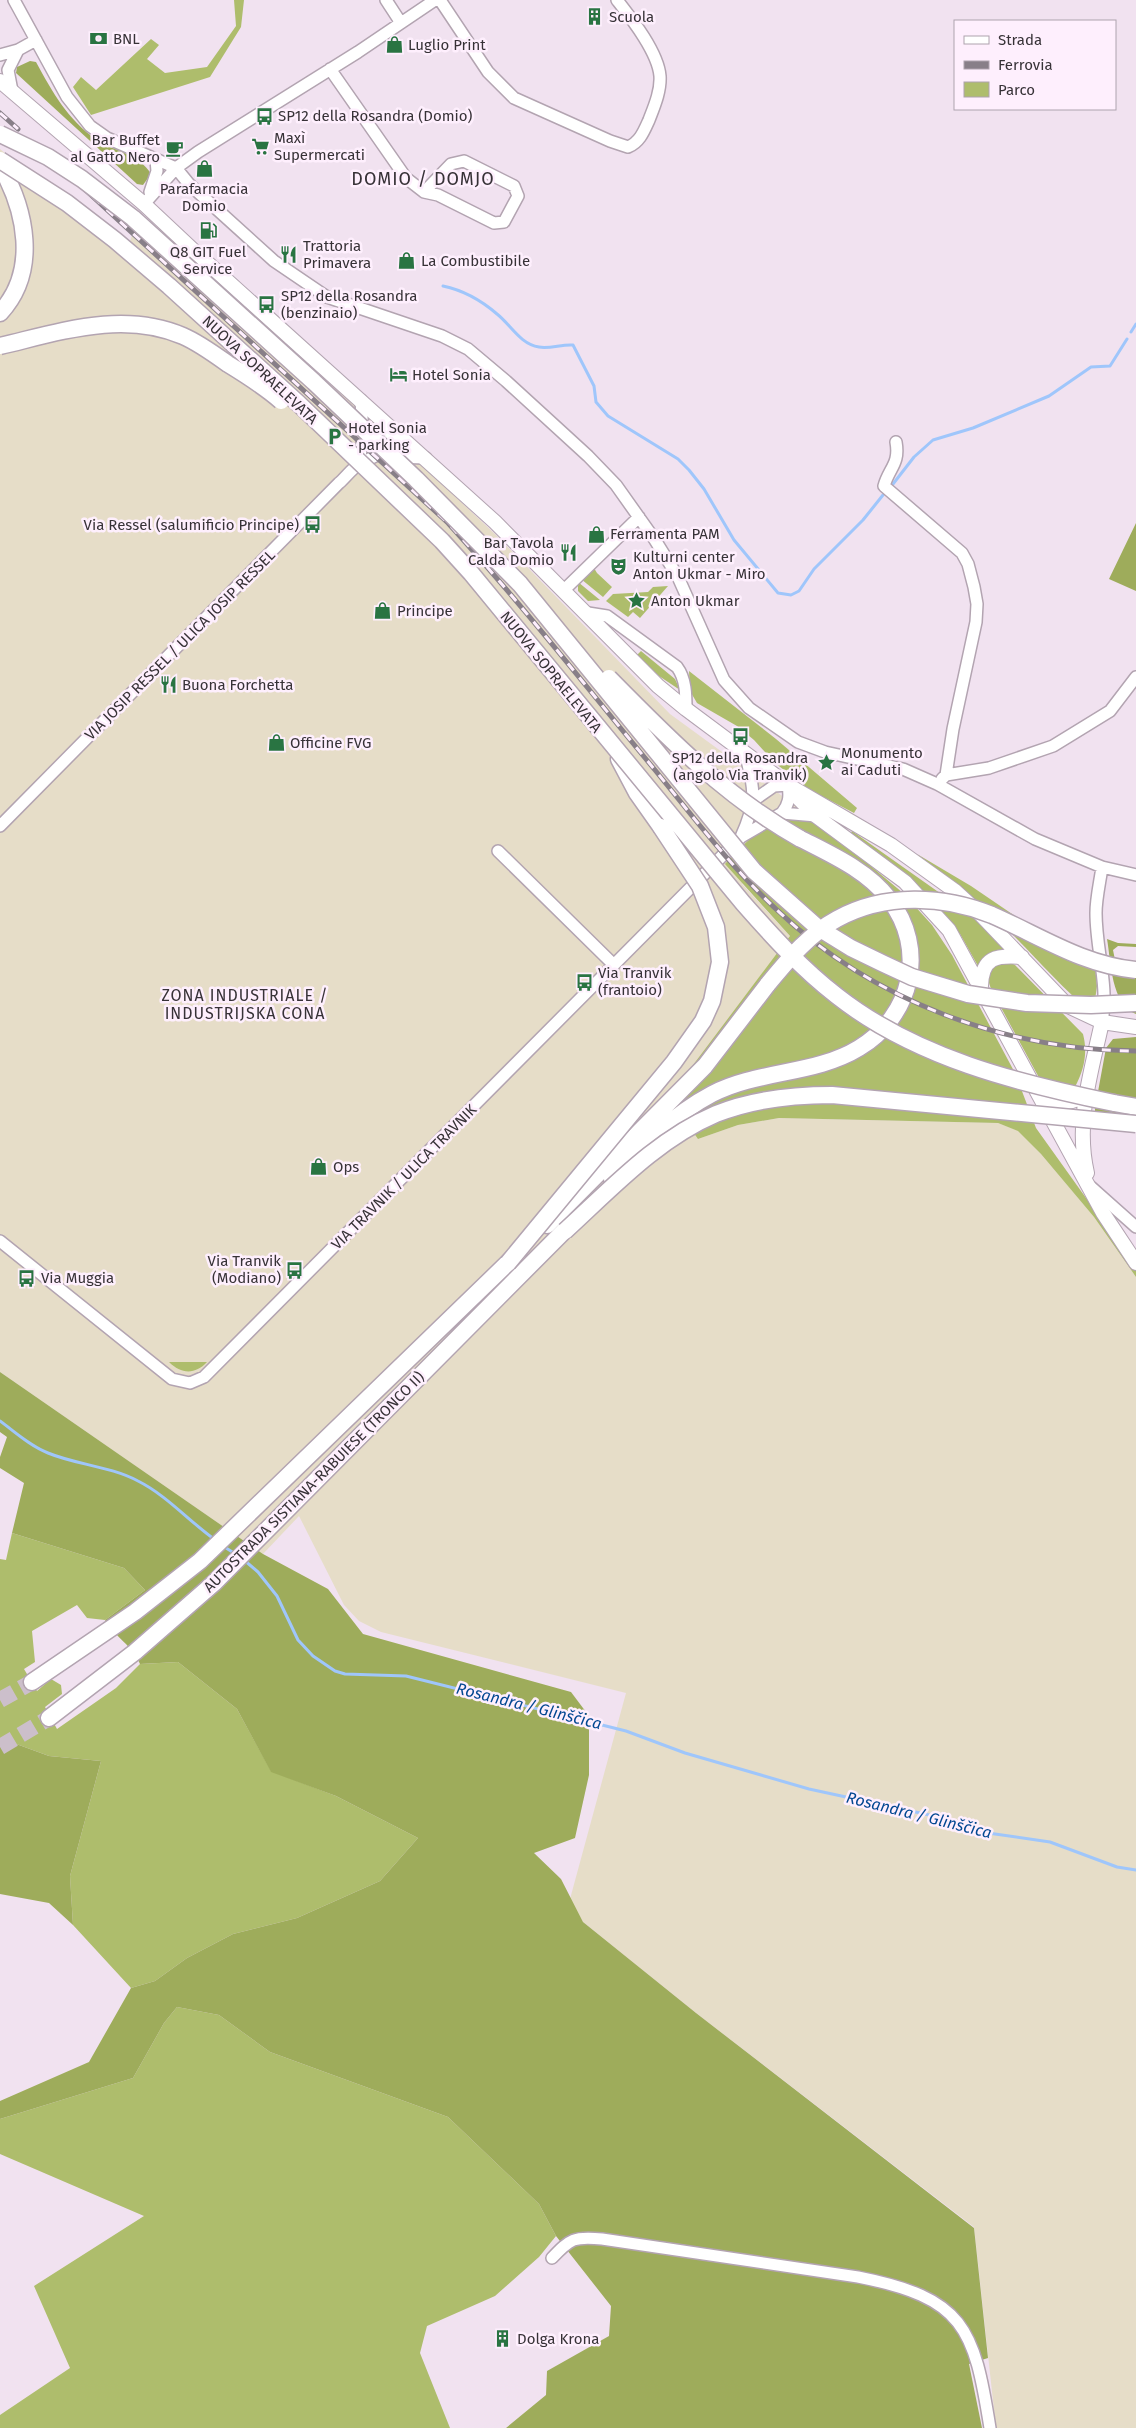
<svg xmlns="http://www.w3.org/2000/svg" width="1136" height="2428" font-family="'Fira Sans',sans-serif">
<rect width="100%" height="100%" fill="#f1e2f0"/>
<path fill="#e6ddc8" d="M 0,149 L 125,254 L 140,215 L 428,471 L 495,534 L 670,714 L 818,822 L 742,884 L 790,936 L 781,951 L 698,1139 L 738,1125 L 779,1118 L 998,1123 L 1019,1131 L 1041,1154 L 1094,1217 L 1136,1277 L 1136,2428 L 996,2428 L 974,2227 L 696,2013 L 583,1922 L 570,1899 L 626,1693 L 381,1632 L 359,1621 L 344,1605 L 299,1516 L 263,1554 L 0,1372 Z"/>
<path fill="#aebd6c" d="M 234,0 L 244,0 L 241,27 L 210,77 L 91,115 L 73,87 L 81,77 L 96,90 L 151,39 L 159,45 L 147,59 L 165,73 L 207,67 L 236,26 Z
M 594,568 L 597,573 L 612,587 L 603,597 L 581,579 Z
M 578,582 L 600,600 L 588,601 L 578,591 Z
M 668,586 L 640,618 L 633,612 L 628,617 L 606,601 L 613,594 L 648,592 L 653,587 Z
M 641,651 L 675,679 L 680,690 L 659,676 L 637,655 Z
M 689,671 L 776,739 L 857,808 L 854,813 L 810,790 L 775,763 L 754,740 L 737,726 L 697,703 L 690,691 Z
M 787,818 L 818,822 L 903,893 L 932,925 L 952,955 L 1015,1073 L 1036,1128 L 1136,1268 L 1136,1277 L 1094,1217 L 1041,1154 L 1018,1131 L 998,1123 L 779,1118 L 738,1125 L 698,1139 L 669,1097 L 790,936 L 725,864 C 742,846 762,824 787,818 Z
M 852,831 L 971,915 L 1006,949 L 991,954 L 978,966 L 960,934 L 926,893 L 851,833 Z
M 917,854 L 971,886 L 1018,918 L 1094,955 L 1097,986 L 1093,1014 C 1062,988 1041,963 1014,936 C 984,906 950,880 917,854 Z
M 1007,961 L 1015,965 L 1083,1034 C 1088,1053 1084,1070 1075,1087 L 1043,1085 L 992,991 C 984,973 989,967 1007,961 Z
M 169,1362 L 207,1362 C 195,1375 181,1374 169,1362 Z
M 12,1533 L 124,1568 L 145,1590 L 105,1620 L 87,1618 L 77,1605 L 32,1631 L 35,1662 L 24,1669 L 37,1691 L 51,1679 L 61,1685 L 62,1694 L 45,1707 L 57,1729 L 116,1688 L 140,1664 L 178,1662 L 237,1709 L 271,1771 L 336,1796 L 418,1838 L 380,1881 L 297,1918 L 233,1934 L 187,1958 L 155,1981 L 131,1988 L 73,1925 L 70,1876 L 101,1761 L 49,1756 L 0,1738 L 0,1559 L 6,1560 Z
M 177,2007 L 219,2015 L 270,2052 L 448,2117 L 539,2204 L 556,2236 L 539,2257 L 495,2296 L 427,2326 L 420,2353 L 450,2428 L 0,2428 L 0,2415 L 70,2368 L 34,2286 L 144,2216 L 0,2154 L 0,2119 L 133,2078 L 164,2023 Z"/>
<path fill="#9eac5b" d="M 30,61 L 36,62 C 53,93 67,119 97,140 C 115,151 140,155 151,174 L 143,185 L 137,184 L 16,73 L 17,67 Z
M 1136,523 L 1136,591 L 1109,579 Z
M 1107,939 L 1118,943 L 1136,944 L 1136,947 L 1118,946 L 1113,950 L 1115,960 L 1136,965 L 1136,1014 C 1111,1005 1111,961 1107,939 Z
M 1136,1037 L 1136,1098 L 1116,1095 L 1113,1111 L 1136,1116 L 1136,1131 L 1095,1129 L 1095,1108 L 1106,1048 L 1113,1039 Z
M 0,1372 L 263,1554 L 328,1589 L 363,1634 L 571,1692 L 589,1716 L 589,1775 L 575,1838 L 534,1853 L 561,1879 L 583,1922 L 696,2013 L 974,2228 L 988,2358 L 969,2364 L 982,2428 L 506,2428 L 546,2395 L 547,2371 L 609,2336 L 611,2306 L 556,2236 L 539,2204 L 448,2117 L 270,2052 L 219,2015 L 177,2007 L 164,2023 L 133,2078 L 0,2119 L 0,2101 L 89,2062 L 131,1988 L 155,1981 L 187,1958 L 233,1934 L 297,1918 L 380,1881 L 418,1838 L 336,1796 L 271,1772 L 237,1709 L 178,1662 L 140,1664 C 133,1646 115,1637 105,1620 L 145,1590 L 124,1568 L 12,1533 L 24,1483 L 0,1468 L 0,1457 L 7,1437 L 0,1432 Z
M 0,1738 L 49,1756 L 101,1761 L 70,1876 L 73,1925 L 49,1903 L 0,1894 Z"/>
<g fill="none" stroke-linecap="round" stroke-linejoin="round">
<path stroke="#9fc6fb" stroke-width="3" d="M 443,286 C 462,290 482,301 497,314 C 511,325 520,344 539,347 C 550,349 562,344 573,345 L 594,386 L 596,402 L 608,416 L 678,459 L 689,470 L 704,489 L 734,540 L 778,593 L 791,595 L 799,591 L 814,569 L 863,520 L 883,495
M 1131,332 L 1136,324
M 893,484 L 914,457 L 933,440 L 973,428 L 1049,396 L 1091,367 L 1110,366 L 1127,339
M 0,1421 C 15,1432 30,1446 48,1453 C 77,1465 110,1466 138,1481 C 166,1495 189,1521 214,1539
M 223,1546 L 237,1555
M 244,1560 L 258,1572 L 277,1596 L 298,1640 L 313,1656 L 335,1671 L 345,1674 L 406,1676 L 626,1731 L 685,1753 L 809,1789 L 934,1816 L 988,1833 L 1050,1842 L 1117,1867 L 1136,1870"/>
<path stroke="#ccbfcb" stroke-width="16" stroke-dasharray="16 8" stroke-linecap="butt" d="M 0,1700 L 32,1682
M 0,1747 L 49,1718"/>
<defs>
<path id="minor" d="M 14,0 L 67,97 L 90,126 L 107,138 L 176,168 L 189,184 L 274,261 L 327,297 L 442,336 L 468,349 L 506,381 L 588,456 L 616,485 L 655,540 L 678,577 L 724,680 L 749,708 L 798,742 L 825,752 L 903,769 L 937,784 L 1035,839 L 1102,867 C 1100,882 1096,898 1096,913 C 1096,951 1109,985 1102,1022
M 386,0 L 401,23
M 440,0 L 488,72 L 514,98 L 610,141 L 628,147 C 640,142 644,131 649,120 C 654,107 661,91 660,76 C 658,52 631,18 617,0
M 0,55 L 18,50 L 36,40
M 330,69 L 406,178 L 424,192 L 438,195 L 494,223 L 504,222 L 518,196 L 514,186 L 464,161 L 451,164 L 424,192
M 12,91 L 8,70 L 18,50
M 150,192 L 157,171 L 156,160
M 144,204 L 176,168 L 198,152 L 358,52 L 435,0
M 896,442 C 900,464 889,468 884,486 L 962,553 L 968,564 L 974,587 L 977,604 L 976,622 L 953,729 L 946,775
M 390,457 L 426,458
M 359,464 L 363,435 L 361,400
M 564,590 L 639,517
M 588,613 L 607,616 L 677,667 C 686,679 686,695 686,709
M 942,779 L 946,775 L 989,768 L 1053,746 L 1110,711 L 1136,677
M 754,800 L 774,786 L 788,785 C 790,797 789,804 782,813
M 0,826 L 339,483 C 346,477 352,468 360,464 C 382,451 386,457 393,428 L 371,433 L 363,444
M 741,837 C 757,802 755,789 745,753
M 498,851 L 614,965
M 1102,867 L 1136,875
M 1091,1187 L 1136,1227
M 0,1241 L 172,1379 L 190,1383 L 204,1377 L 741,837 L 782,813 L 816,816
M 552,2258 C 570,2239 574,2236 602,2239 L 858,2277 C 964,2298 974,2327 990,2428"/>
<path id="major" d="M 0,81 L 144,204 L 192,249 L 495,522 L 658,686 L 686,709 L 788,785 L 891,845 L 955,891 L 980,914 L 1068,1006 L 1102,1022 L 1136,1027
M 794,794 L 816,816 L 905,882 L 949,930 L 1103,1213 L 1136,1263
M 981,986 C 982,957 996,955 1022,957
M 1041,1098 C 1058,1103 1072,1106 1086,1093
M 1087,1173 C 1075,1122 1091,1073 1102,1022"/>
<path id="highway" d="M 0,165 C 26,210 39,271 0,313
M 619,759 L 637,793 L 661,827
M 1114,1103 L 1136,1107
M 612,1179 C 642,1147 672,1115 712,1094 C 758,1070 815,1075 859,1048 C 912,1016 928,949 889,899 C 867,870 830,854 799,838
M 547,1225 L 705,1066 L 768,984
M 32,1682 L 135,1612 L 200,1561 L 518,1253
M 49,1718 L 135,1652 L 214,1583 L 574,1221"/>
</defs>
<use href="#minor" stroke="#b3a4b1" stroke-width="14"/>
<use href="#major" stroke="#b3a4b1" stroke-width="16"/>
<use href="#highway" stroke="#b3a4b1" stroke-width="19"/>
<use href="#minor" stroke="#fff" stroke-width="11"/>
<use href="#major" stroke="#fff" stroke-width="14"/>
<use href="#highway" stroke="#fff" stroke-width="16"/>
<defs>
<path id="rail" d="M 0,113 L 18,129
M 67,173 L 448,523 C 521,603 587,688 655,770 C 694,818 732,868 777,910 C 873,1001 1005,1050 1136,1051"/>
</defs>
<use href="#rail" stroke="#887f88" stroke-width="5"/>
<use href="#rail" stroke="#feeffd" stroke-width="3" stroke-dasharray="9" stroke-linecap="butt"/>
<defs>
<path id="highway-bridge" d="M 0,134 L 48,157 L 82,179 L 133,218 L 314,382 L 416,479 L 520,584 L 754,871 L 817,927 L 851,948 L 884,964 L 912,977 L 968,994 L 1027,1003 L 1091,1005 L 1136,1003
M 0,160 L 67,203 L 115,240 L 169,286 L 299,404 L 442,541 L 471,573 L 743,903 C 772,936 802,969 837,996 C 916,1058 1017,1083 1114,1103
M 0,346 C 60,332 123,310 183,336 C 199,343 214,354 228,364 C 246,375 265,387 281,401
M 609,678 C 667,737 726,797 799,838
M 768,984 C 788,960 809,934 837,919 C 884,893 943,895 992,915 C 1040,936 1083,965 1136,970
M 565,1231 C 611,1189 657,1139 716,1114 C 753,1099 793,1095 832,1095 L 1136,1124
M 508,1263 L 674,1062 L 703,1021 L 712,1001 L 720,962 L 716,927 L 700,886 L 661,827"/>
</defs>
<use href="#highway-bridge" stroke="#b3a4b1" stroke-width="19" stroke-linecap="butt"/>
<use href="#highway-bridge" stroke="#fff" stroke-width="16"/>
</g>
<defs>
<symbol id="building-bare" viewBox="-9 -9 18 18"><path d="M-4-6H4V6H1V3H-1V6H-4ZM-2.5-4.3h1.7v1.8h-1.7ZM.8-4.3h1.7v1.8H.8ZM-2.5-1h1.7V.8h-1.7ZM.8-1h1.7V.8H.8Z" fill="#297442" stroke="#feeffd" stroke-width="2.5" paint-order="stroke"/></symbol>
<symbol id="bank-bare" viewBox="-9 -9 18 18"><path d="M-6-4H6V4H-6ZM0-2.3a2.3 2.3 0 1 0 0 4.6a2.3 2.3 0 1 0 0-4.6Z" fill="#297442" stroke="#feeffd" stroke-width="2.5" paint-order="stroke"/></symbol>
<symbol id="shop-bare" viewBox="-9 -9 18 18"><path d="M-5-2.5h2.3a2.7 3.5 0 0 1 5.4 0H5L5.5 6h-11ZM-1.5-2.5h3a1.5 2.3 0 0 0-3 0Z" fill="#297442" stroke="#feeffd" stroke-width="2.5" paint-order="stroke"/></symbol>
<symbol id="bus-bare" viewBox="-9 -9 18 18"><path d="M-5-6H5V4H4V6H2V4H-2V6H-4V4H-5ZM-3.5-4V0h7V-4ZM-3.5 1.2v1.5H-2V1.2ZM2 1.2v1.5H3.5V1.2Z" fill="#297442" stroke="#feeffd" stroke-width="2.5" paint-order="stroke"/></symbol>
<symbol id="supermarket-bare" viewBox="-9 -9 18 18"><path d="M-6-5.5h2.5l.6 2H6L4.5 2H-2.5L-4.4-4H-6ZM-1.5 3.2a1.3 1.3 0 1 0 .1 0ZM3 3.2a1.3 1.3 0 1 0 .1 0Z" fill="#297442" stroke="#feeffd" stroke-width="2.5" paint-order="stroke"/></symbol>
<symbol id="cafe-bare" viewBox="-9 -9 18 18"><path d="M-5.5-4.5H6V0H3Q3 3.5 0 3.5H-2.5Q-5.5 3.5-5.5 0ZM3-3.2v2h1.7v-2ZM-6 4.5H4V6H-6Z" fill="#297442" stroke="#feeffd" stroke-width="2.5" paint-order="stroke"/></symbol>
<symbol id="fuel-bare" viewBox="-9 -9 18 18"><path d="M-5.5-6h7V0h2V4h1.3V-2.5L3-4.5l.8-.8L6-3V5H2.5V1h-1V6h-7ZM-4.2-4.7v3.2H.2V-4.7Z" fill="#297442" stroke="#feeffd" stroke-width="2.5" paint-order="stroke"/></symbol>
<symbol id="restaurant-bare" viewBox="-9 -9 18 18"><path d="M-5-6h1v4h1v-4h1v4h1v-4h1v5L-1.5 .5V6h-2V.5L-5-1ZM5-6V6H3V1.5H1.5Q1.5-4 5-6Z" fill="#297442" stroke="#feeffd" stroke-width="2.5" paint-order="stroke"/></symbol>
<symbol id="hotel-bare" viewBox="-9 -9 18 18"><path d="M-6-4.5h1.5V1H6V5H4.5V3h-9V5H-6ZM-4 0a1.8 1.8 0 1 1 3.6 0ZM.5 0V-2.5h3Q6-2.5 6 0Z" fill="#297442" stroke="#feeffd" stroke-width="2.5" paint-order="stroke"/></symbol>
<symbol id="parking-bare" viewBox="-9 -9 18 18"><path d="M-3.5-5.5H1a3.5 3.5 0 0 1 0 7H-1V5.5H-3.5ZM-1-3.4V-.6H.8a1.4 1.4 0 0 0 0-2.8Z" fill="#297442" stroke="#feeffd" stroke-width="2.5" paint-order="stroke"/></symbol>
<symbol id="theatre-bare" viewBox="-9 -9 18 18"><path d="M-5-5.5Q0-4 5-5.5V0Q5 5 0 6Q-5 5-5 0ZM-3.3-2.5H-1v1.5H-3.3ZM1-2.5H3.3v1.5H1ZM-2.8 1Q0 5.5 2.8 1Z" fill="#297442" stroke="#feeffd" stroke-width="2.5" paint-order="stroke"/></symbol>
<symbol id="sight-bare" viewBox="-9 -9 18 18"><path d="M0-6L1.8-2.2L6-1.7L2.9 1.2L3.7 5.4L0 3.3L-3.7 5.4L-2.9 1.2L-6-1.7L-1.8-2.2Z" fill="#297442" stroke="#feeffd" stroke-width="2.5" paint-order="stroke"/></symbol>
</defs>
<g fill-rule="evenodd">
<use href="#building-bare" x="582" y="4" width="25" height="25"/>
<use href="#bank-bare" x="86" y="26" width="25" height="25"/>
<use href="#shop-bare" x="382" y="32" width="25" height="25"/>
<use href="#bus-bare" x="252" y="104" width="25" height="25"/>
<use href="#supermarket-bare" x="248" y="134" width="25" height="25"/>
<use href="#cafe-bare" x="162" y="136" width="25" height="25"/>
<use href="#shop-bare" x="192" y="156" width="25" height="25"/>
<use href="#fuel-bare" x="196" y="218" width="25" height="25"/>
<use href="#restaurant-bare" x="276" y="242" width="25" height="25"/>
<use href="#shop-bare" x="394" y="248" width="25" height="25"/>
<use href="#bus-bare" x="254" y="292" width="25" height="25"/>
<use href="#hotel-bare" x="386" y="362" width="25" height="25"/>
<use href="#parking-bare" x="322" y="424" width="25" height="25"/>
<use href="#bus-bare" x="300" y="512" width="25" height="25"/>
<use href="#shop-bare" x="584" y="522" width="25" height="25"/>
<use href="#restaurant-bare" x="556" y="540" width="25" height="25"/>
<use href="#theatre-bare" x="606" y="554" width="25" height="25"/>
<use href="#sight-bare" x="624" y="588" width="25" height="25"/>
<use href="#shop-bare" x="370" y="598" width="25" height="25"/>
<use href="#restaurant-bare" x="156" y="672" width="25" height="25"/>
<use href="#bus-bare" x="728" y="724" width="25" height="25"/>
<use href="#shop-bare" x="264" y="730" width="25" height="25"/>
<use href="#sight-bare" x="814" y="750" width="25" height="25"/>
<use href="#bus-bare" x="572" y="970" width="25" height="25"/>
<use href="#shop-bare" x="306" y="1154" width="25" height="25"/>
<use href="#bus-bare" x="282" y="1258" width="25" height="25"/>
<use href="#bus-bare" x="14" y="1266" width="25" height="25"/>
<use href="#building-bare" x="490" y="2326" width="25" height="25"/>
</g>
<g text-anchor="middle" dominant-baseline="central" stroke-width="5" stroke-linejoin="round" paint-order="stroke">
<g font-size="15" fill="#373237" stroke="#feeffd" text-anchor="start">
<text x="609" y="17">Scuola</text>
<text x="113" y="39">BNL</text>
<text x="408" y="45">Luglio Print</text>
<text x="278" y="116">SP12 della Rosandra (Domio)</text>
<text x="274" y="138">Maxì<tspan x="274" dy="17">Supermercati</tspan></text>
<text x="160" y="140" text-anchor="end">Bar Buffet<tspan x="160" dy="17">al Gatto Nero</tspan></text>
<text x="204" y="189" text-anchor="middle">Parafarmacia<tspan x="204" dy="17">Domio</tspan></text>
<text x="303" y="246">Trattoria<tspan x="303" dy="17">Primavera</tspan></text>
<text x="208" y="252" text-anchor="middle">Q8 GIT Fuel<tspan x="208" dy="17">Service</tspan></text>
<text x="421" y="261">La Combustibile</text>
<text x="281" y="296">SP12 della Rosandra<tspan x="281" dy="17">(benzinaio)</tspan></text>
<text x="412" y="375">Hotel Sonia</text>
<text x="348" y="428">Hotel Sonia<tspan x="348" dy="17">- parking</tspan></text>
<text x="299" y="525" text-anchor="end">Via Ressel (salumificio Principe)</text>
<text x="610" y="534">Ferramenta PAM</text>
<text x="554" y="543" text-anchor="end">Bar Tavola<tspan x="554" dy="17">Calda Domio</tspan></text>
<text x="633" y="557">Kulturni center<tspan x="633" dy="17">Anton Ukmar - Miro</tspan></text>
<text x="651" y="601">Anton Ukmar</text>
<text x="397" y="611">Principe</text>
<text x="182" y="685">Buona Forchetta</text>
<text x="290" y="743">Officine FVG</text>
<text x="841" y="753">Monumento<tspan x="841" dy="17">ai Caduti</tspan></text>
<text x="740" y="758" text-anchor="middle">SP12 della Rosandra<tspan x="740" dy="17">(angolo Via Tranvik)</tspan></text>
<text x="598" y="973">Via Tranvik<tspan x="598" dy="17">(frantoio)</tspan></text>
<text x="333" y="1167">Ops</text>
<text x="281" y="1261" text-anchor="end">Via Tranvik<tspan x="281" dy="17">(Modiano)</tspan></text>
<text x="41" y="1278">Via Muggia</text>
<text x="517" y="2339">Dolga Krona</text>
</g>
<g font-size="15" fill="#373237" stroke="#feeffd">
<text transform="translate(260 370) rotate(43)">NUOVA SOPRAELEVATA</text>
<text transform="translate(180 645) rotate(-45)">VIA JOSIP RESSEL / ULICA JOSIP RESSEL</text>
<text transform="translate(551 672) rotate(51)">NUOVA SOPRAELEVATA</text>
<text transform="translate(404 1177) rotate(-45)">VIA TRAVNIK / ULICA TRAVNIK</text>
<text transform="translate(314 1482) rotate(-45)">AUTOSTRADA SISTIANA-RABUIESE (TRONCO II)</text>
</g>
<g font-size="16" letter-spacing="1" fill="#373237" stroke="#feeffd">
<text x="245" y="995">ZONA INDUSTRIALE /<tspan x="245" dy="18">INDUSTRIJSKA CONA</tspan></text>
</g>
<g font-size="16" font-style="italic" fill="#024791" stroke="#feeffd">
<text transform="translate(529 1706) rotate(14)">Rosandra / Glinščica</text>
<text transform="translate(919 1815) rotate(14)">Rosandra / Glinščica</text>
</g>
<g font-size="18" letter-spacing="1" fill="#373237" stroke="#feeffd">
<text x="423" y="179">DOMIO / DOMJO</text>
</g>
</g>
<rect x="954" y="20" width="162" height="90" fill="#feeffd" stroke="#aea3ae"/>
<rect x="964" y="36" width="25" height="8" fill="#ffffff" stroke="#aea3ae"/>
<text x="998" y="45" font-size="15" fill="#373237">Strada</text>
<rect x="964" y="61" width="25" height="8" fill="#887f88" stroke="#aea3ae"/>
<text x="998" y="70" font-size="15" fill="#373237">Ferrovia</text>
<rect x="964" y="82" width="25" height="15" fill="#aebd6c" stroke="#aea3ae"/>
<text x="998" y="95" font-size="15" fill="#373237">Parco</text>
</svg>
